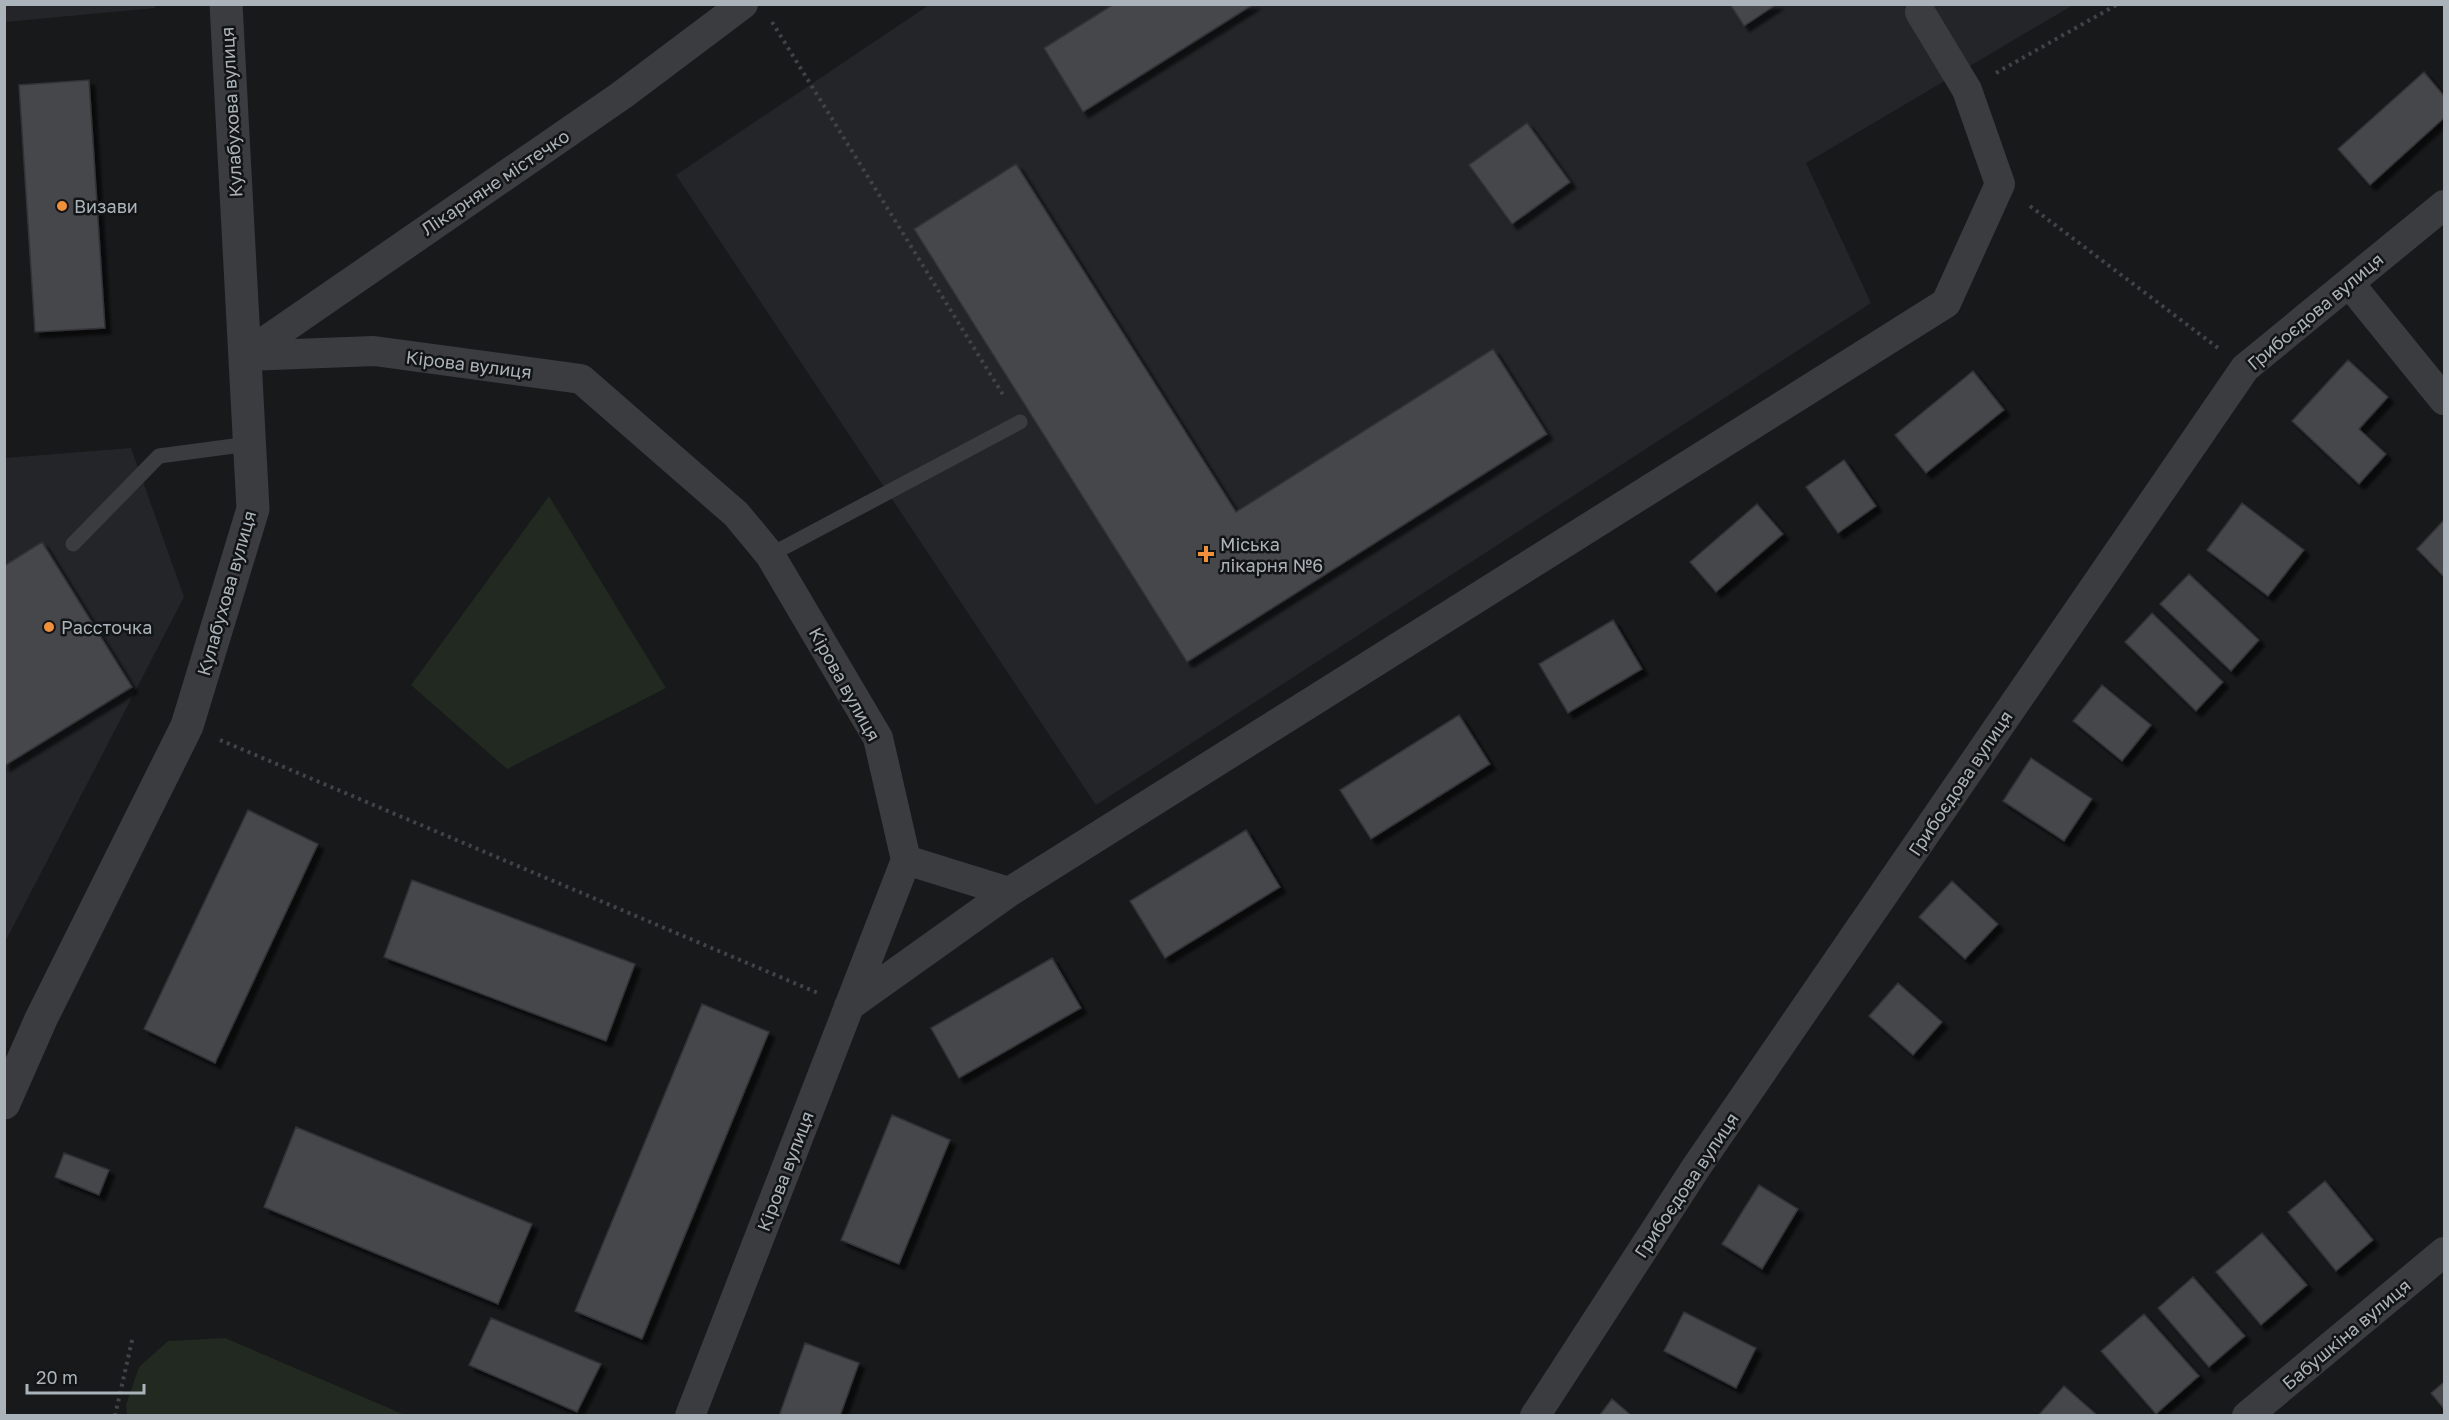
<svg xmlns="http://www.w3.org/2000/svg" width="2449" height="1420" font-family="'Golos Text',sans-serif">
<defs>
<filter id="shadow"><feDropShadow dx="5.5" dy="5.5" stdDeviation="1.5" flood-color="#0009"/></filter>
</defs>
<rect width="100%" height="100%" fill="#18191b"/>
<path fill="#242528" d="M 5,4 L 155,4 L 155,8 L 5,22 Z
M 929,5 L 2073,5 L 1806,163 L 1871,303 L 1096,805 L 676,175 Z
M 131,448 L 184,597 L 5,942 L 5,458 Z"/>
<path fill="#212920" d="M 549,496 L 666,688 L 507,769 L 411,685 Z
M 225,1338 L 405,1415 L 127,1415 L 126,1405 L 139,1367 L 168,1341 Z"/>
<path fill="#45474b" stroke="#333337" stroke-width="1.5" filter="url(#shadow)" d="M 1114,4 L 1254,4 L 1083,112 L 1044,48 Z
M 1730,4 L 1777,4 L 1744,26 Z
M 2424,72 L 2444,96 L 2444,118 L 2370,185 L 2338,149 Z
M 89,80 L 105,328 L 35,332 L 19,85 Z
M 1527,123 L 1570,182 L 1512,224 L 1469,165 Z
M 1016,164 L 1236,512 L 1493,349 L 1547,434 L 1187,662 L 914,229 Z
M 2348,360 L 2388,397 L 2359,429 L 2386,454 L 2359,484 L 2292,421 Z
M 1973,371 L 2004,410 L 1926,473 L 1895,435 Z
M 1844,460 L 1876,506 L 1838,533 L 1806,487 Z
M 2242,503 L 2304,550 L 2268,596 L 2207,550 Z
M 1757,504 L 1783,534 L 1716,592 L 1690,562 Z
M 2444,520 L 2444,577 L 2417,549 Z
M 42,542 L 132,687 L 4,766 L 4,566 Z
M 2189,574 L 2259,640 L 2231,671 L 2160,604 Z
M 2152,613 L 2223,682 L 2196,711 L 2125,642 Z
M 1613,620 L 1642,669 L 1568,713 L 1539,664 Z
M 2102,685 L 2151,725 L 2122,761 L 2073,721 Z
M 1459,715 L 1490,764 L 1371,839 L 1340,790 Z
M 2031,758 L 2092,799 L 2064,841 L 2003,801 Z
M 248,810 L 318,844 L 215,1063 L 144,1029 Z
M 1246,830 L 1280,887 L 1165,958 L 1130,901 Z
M 412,880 L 635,964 L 606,1041 L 384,957 Z
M 1952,881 L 1998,924 L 1965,959 L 1919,917 Z
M 1052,958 L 1081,1008 L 959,1078 L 931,1028 Z
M 1898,983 L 1942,1022 L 1913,1055 L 1869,1016 Z
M 702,1004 L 769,1032 L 642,1339 L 575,1311 Z
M 892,1115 L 950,1140 L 899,1264 L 841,1240 Z
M 296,1127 L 532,1224 L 498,1304 L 264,1207 Z
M 64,1153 L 109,1170 L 99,1195 L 55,1177 Z
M 2325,1181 L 2373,1240 L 2336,1271 L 2288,1212 Z
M 1759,1185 L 1798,1209 L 1762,1269 L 1722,1244 Z
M 2262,1233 L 2307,1285 L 2261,1325 L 2216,1272 Z
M 2193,1277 L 2245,1336 L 2209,1367 L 2158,1308 Z
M 1684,1312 L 1756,1348 L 1736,1388 L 1664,1351 Z
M 2144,1314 L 2199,1376 L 2156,1414 L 2101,1351 Z
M 491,1318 L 601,1364 L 577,1412 L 469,1365 Z
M 805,1343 L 859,1363 L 840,1416 L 779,1416 Z
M 2444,1382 L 2444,1409 L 2431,1393 Z
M 2064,1386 L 2098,1416 L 2038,1416 Z
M 1612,1399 L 1632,1416 L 1599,1416 Z"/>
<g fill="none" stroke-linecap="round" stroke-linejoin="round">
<path stroke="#404347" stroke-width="4" stroke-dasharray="3 4.5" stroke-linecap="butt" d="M 772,22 L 1005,398
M 1996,73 L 2118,4
M 2030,206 L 2218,348
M 220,740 L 818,993
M 115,1416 L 133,1336"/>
<path stroke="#3a3c40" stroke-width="15" d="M 73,544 L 159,456 L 249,444
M 770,555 L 1020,422"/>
<path stroke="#3a3c40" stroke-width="30" d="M 2349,283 L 2444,400
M 244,356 L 374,351 L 581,379 L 736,514 L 770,555 L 878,738 L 906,860 L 690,1416
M 244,356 L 622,95 L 743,4
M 906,860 L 1009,892 L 1946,303 L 2000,184 L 1967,90 L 1920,12
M 849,1006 L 1009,892
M 1535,1416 L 1697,1166 L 2245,368 L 2444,205
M 2247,1416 L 2444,1252"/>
<path stroke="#3a3c40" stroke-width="33" d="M 4,1103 L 41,1019 L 187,726 L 253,509 L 226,4"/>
</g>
<g fill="#ef903c" stroke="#131416" stroke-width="2">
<circle cx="62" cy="206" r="6"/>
<path d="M1203 545h6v6h6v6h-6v6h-6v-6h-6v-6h6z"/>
<circle cx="49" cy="627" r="6"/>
</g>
<g text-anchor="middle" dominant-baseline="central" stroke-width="5" stroke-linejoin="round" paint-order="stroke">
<g font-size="18" fill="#abb3ba" stroke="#131416">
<text transform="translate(231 112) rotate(-93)">Кулабухова вулиця</text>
<text transform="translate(495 182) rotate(-34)">Лікарняне містечко</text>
<text transform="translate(2315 311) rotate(-40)">Грибоєдова вулиця</text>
<text transform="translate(469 364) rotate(7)">Кірова вулиця</text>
<text transform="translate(226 593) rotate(-74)">Кулабухова вулиця</text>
<text transform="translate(845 684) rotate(61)">Кірова вулиця</text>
<text transform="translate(1960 783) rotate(-56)">Грибоєдова вулиця</text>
<text transform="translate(785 1171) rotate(-69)">Кірова вулиця</text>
<text transform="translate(1686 1185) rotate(-56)">Грибоєдова вулиця</text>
<text transform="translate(2346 1334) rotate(-40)">Бабушкіна вулиця</text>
</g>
<g font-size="18" fill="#abb3ba" stroke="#131416" text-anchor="start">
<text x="74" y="206">Визави</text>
<text x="1220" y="544">Міська<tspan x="1220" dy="21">лікарня №6</tspan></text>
<text x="61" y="627">Рассточка</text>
</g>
</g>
<rect width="2449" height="1420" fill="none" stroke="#abb3ba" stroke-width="12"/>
<path d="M27 1384v9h117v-9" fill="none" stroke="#abb3ba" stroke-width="3"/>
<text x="36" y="1384" font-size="18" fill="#abb3ba" stroke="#131416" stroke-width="4.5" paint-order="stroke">20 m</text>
</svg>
